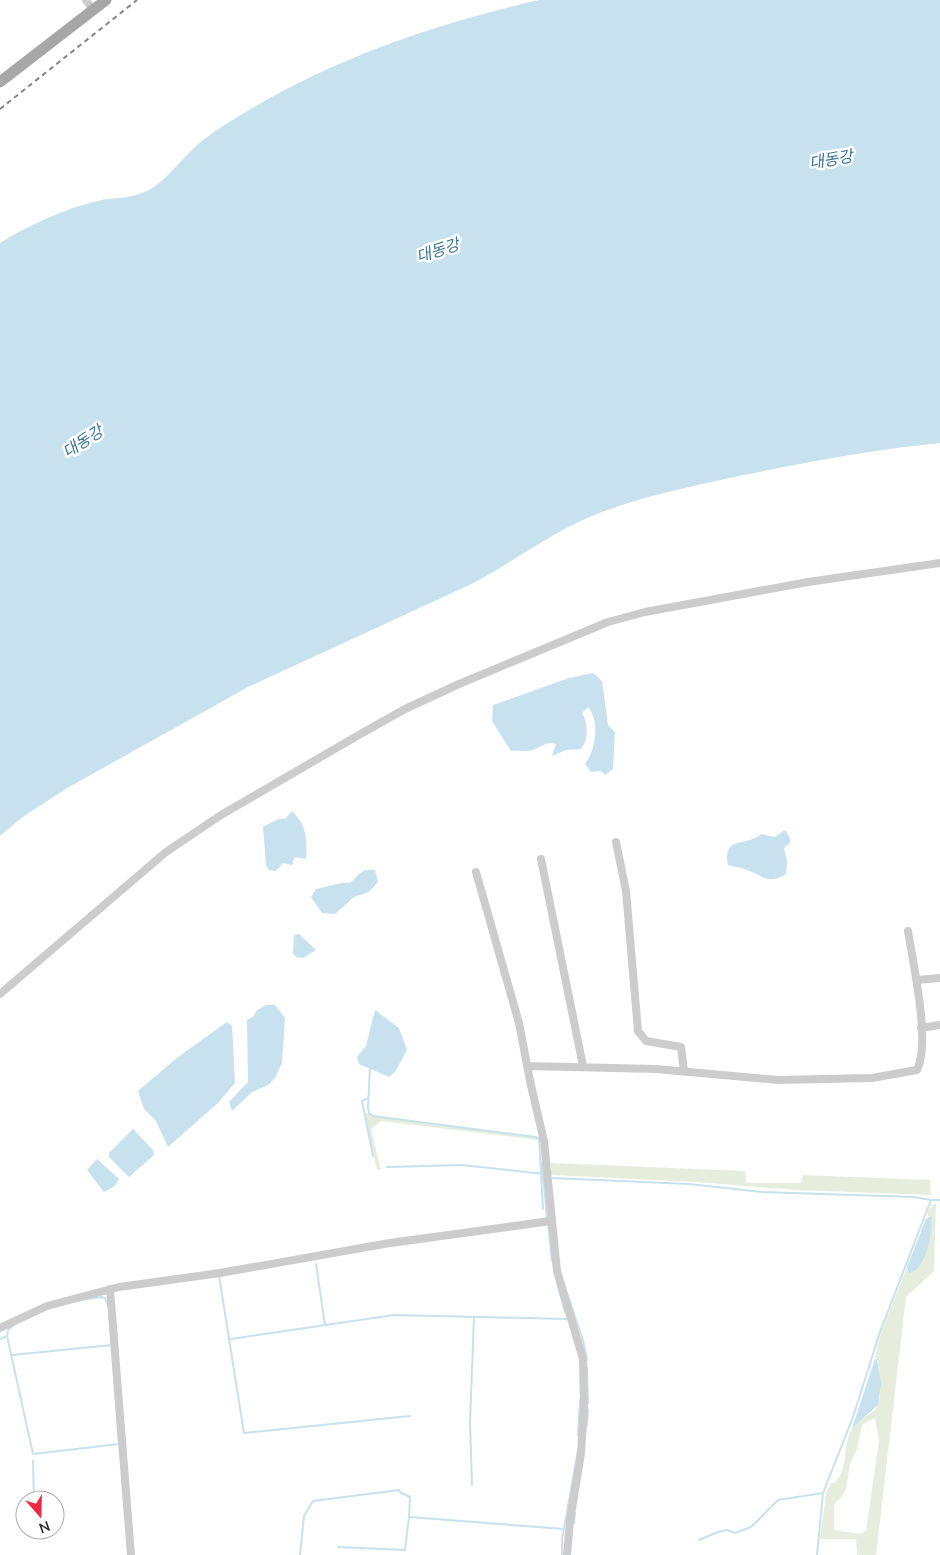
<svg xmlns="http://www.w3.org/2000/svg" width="940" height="1555" font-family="'Nunito Sans','Noto Sans KR',sans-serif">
<rect width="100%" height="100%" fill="#fff"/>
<path fill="#e6eddc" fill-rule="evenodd" d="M 367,1113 L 373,1116 L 536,1137 L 538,1140 L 381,1121 L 371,1129 L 380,1166 L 381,1169 L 377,1170 L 365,1114 Z
M 551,1163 L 745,1171 L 746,1183 L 801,1183 L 803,1175 L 930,1180 L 931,1195 L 796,1190 L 696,1182 L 553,1175 L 551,1174 Z
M 936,1203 L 934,1271 L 906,1297 L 876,1555 L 857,1555 L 856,1539 L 820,1539 L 826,1493 L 831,1483 L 836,1482 C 848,1466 843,1447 851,1430 C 856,1420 868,1417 875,1409 C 884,1399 879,1371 877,1359 L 875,1357 L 881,1333 L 907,1267 L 908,1273 C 931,1253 930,1245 930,1216 L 928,1217 C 926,1210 931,1206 936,1203 ZM 875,1418 L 879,1441 L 866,1531 L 860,1534 L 834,1530 L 834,1504 L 841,1498 L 846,1489 L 850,1464 L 857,1449 L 862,1425 Z"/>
<path fill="#c7e1ee" d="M 539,0 L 940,0 L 940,443 C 870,450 802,463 734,477 C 690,487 644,496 602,512 C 553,530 512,564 465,587 L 248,687 L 69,787 L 24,816 L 0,836 L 0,243 C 31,224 64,209 101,200 C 114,198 129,198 142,193 C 162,186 178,163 193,149 C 208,134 231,121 249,110 C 338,57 438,23 539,0 Z
M 593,673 L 602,681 L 608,725 L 615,732 L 613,769 L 605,775 L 601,771 L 591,772 L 585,764 C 596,750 600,721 588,707 L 582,713 C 588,724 589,738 581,749 L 566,750 L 552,756 L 556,744 C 545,741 542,747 532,750 C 526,752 517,750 511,751 L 492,721 L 493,705 L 569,678 Z
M 292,811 C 307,825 307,840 306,859 L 295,857 L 292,865 L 283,863 L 276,871 L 269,870 L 266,865 L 263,827 L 278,819 L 285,819 Z
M 785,830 L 790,838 L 790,843 L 784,848 L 787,861 L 786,874 C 769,884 766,878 752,872 C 744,868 735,867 728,865 C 722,835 748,847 761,834 L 775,837 Z
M 365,870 L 375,870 L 378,882 L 369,892 L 354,897 L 335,914 L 322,913 L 311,897 L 316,889 L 342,883 L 350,883 L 359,874 Z
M 299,934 L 316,950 L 303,958 L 296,957 L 293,953 L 294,935 Z
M 266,1005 L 275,1005 L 285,1018 L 282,1063 L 275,1078 L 268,1085 L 252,1092 L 232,1111 L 229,1102 L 248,1082 L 247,1020 L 254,1016 L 256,1011 Z
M 375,1010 L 399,1028 L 407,1050 L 395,1072 L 389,1077 L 359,1064 L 357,1057 L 366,1046 Z
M 227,1022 L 232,1026 L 235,1083 L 218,1103 L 168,1147 L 156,1121 L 144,1109 L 138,1091 L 178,1057 Z
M 133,1129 L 153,1150 L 154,1155 L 129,1177 L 109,1157 L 109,1153 Z
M 97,1159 L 119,1179 L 115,1186 L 104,1192 L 87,1170 Z
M 931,1216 C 934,1230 926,1272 908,1273 L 907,1267 L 926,1219 Z
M 875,1359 L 877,1359 L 881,1384 L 878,1405 L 852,1428 Z"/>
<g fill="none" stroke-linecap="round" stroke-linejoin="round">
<path stroke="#c7e1ee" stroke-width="2" d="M 370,1068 L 368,1108 L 369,1113 L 373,1116 L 536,1137 L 540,1140
M 368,1098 L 362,1101 L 373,1156
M 539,1137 L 543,1209
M 542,1162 L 547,1219
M 387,1167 L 462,1165 L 543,1174
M 551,1178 L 689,1184 L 762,1192 L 913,1197 L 931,1200
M 548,1224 L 552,1261
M 316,1264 L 325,1325
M 219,1276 L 244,1433 L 410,1416
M 557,1283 L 565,1312
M 567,1293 L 583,1340 L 587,1360
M 101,1297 L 105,1298 L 109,1308 L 119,1444 L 33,1454 L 7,1336 L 8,1330 C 30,1309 72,1300 101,1297 Z
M 0,1339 L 7,1336
M 231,1339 L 394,1315 L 568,1319
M 12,1355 L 112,1345
M 587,1367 L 588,1403
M 587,1425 L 588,1410
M 578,1435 L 580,1400
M 33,1461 L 34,1500
M 472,1485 L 470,1422 L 474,1317
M 574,1523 L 575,1513
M 699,1540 L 718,1532 L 727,1530 L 735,1533 L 751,1527 L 778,1500 L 823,1493
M 338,1547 L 405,1550 L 409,1517 L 564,1529
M 300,1555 L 304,1516 L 313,1501 L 399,1490 L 401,1493 L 410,1497 L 409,1517
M 562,1555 L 562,1540 L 578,1450
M 817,1555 L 823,1493 L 853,1417 L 880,1332 L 931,1200 L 940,1200"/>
<path stroke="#ccc" stroke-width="8" d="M 86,0 L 93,10
M 616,842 L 626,891 L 638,1031 L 646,1041 L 681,1047 L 684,1071
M 541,859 L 583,1066
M 476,872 L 519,1023 L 530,1081 L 544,1141 L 557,1271 L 583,1359 L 584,1409 L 581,1453 L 570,1521 L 567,1555
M 917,980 L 940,978
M 0,994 L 166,852 L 221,815 L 357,736 L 405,709 L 459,684 L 608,622 L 645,612 L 808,582 L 940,563
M 921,1028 L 940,1025
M 527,1066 L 656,1069 L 778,1080 L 872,1078 L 917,1070 C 931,1042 913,964 908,931
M 110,1289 L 131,1555
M 0,1328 L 47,1306 L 119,1287 L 220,1273 L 390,1243 L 551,1221"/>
<path stroke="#a7a7a7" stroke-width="11" d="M 0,82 L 106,0"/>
<path stroke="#848484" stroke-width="2" stroke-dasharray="5 4" stroke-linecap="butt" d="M 0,109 L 137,0"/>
</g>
<g text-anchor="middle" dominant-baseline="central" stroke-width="5" stroke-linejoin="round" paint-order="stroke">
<g font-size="16" font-style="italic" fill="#387796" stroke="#fff">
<text transform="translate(831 160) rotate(-10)">대동강</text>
<text transform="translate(438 251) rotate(-18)">대동강</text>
<text transform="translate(83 442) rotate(-33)">대동강</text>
</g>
</g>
<g transform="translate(40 1515) rotate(160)"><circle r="24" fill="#ffffff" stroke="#acacac"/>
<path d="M0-4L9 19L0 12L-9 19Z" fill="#ee2943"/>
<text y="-8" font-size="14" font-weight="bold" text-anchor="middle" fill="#2f2f2f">N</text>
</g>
</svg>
